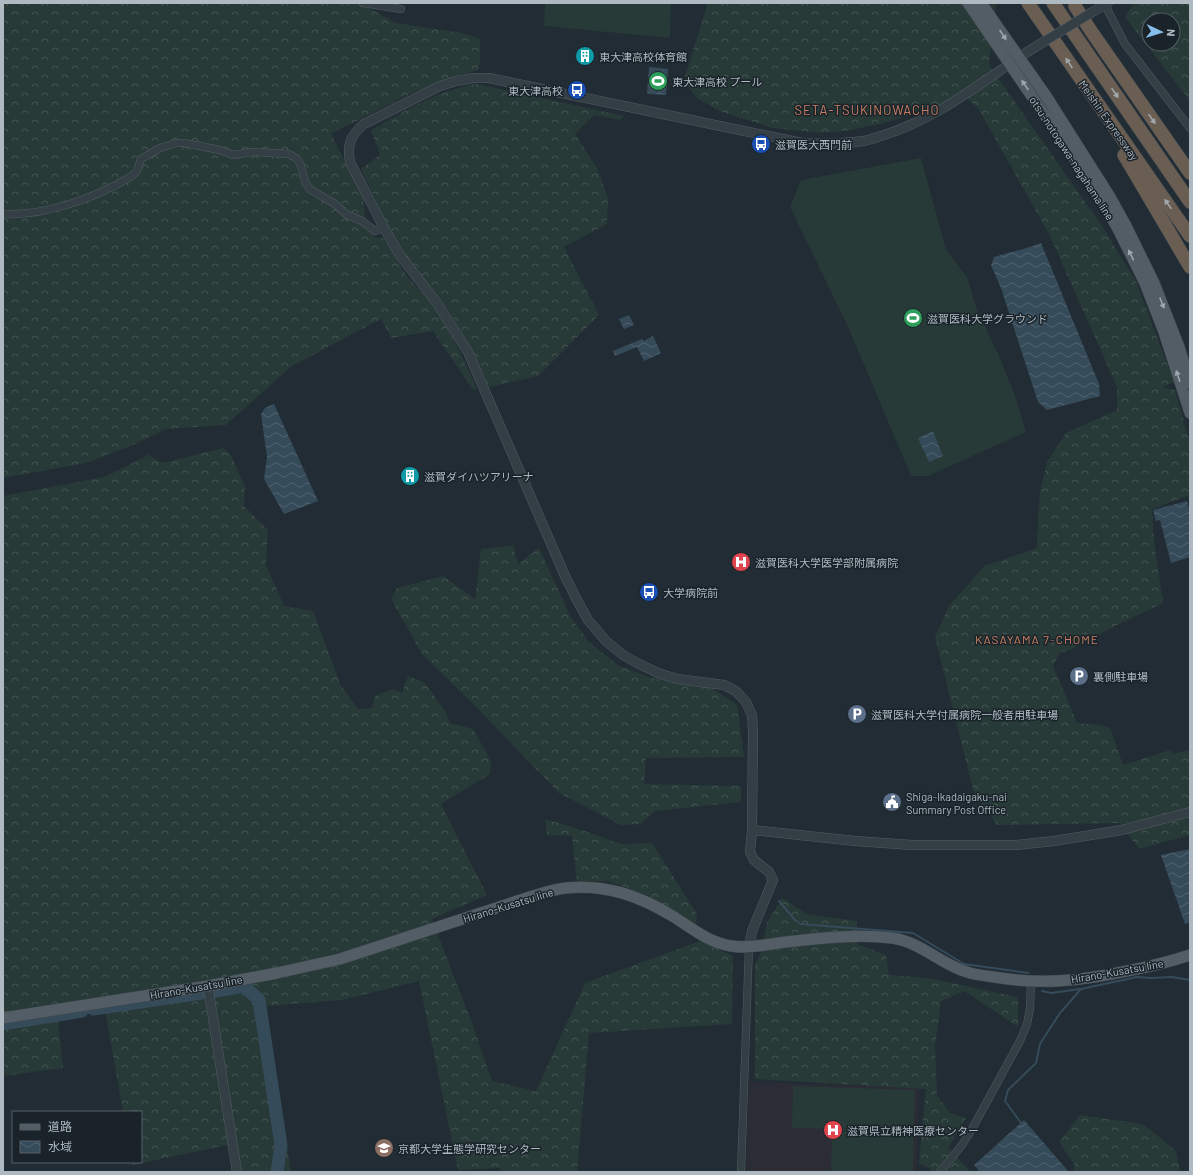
<svg xmlns="http://www.w3.org/2000/svg" width="1193" height="1175" font-family="Barlow,'Noto Sans JP',sans-serif">
<defs>
<pattern id="forest-crowns" width="20" height="18" patternUnits="userSpaceOnUse"><rect width="20" height="18" fill="#273a37"/><path d="M2 6a3 3 0 1 1 6 0M12 15a3 3 0 1 1 6 0" fill="none" stroke="#445452"/></pattern>
<pattern id="water-waves" width="16" height="10" patternUnits="userSpaceOnUse"><rect width="16" height="10" fill="#364b5a"/><path d="M0 5q4-4 8 0t8 0" fill="none" stroke="#516370"/></pattern>
</defs>
<rect width="100%" height="100%" fill="#212c34"/>
<path fill="#2c2c36" d="M 749,1082 L 919,1088 L 916,1172 L 746,1172 Z"/>
<path fill="url(#forest-crowns)" fill-rule="evenodd" d="M 3,3 L 360,3 L 396,23 L 462,33 L 480,39 L 480,63 L 478,70 L 452,77 L 412,93 L 331,134 L 363,197 L 365,213 L 362,225 L 375,237 L 383,238 L 407,276 L 436,309 L 458,347 L 477,389 L 473,390 L 433,331 L 391,338 L 381,319 L 292,366 L 226,425 L 166,429 L 133,445 L 86,463 L 3,478 Z
M 708,3 L 996,3 L 989,65 L 1102,226 L 1136,281 L 1174,382 L 1163,387 L 1175,390 L 1190,444 L 1190,495 L 1152,509 L 1154,541 L 1163,603 L 1115,626 L 1072,649 L 1060,653 L 1053,666 L 1077,723 L 1099,725 L 1110,728 L 1123,765 L 1170,750 L 1173,754 L 1190,750 L 1190,835 L 1139,849 L 1119,823 L 997,825 L 974,793 L 935,637 L 949,606 L 984,566 L 1037,548 L 1038,518 L 1040,492 L 1047,462 L 1066,433 L 1117,410 L 1117,387 L 1049,234 L 978,108 L 965,97 L 884,123 L 845,131 L 819,133 L 773,128 L 722,112 L 698,99 L 687,85 L 685,76 Z
M 1134,3 L 1190,3 L 1190,101 L 1125,17 ZM 1149,20 L 1173,20 L 1173,44 L 1149,44 Z
M 477,84 L 624,116 L 621,120 L 594,115 L 575,134 L 597,168 L 608,198 L 607,224 L 564,247 L 599,315 L 538,376 L 489,387 L 472,350 L 448,309 L 407,258 L 386,222 L 361,169 L 380,155 L 371,130 C 405,111 438,90 477,84 Z
M 223,448 L 231,455 L 245,487 L 244,506 L 268,530 L 266,565 L 284,606 L 313,611 L 341,686 L 358,709 L 372,708 L 375,696 L 392,689 L 402,693 L 408,676 L 425,683 L 445,711 L 450,723 L 473,729 L 491,761 L 490,774 L 441,804 L 487,895 L 432,919 L 473,1026 L 492,1081 L 536,1091 L 585,983 L 700,941 L 733,956 L 732,1024 L 589,1033 L 577,1172 L 501,1172 L 500,1168 L 458,1170 L 419,981 L 342,1000 L 266,1006 L 291,1172 L 237,1172 L 233,1144 L 132,1165 L 131,1162 L 141,1162 L 141,1112 L 123,1112 L 104,1004 L 57,1011 L 63,1068 L 3,1076 L 3,496 L 104,477 L 149,455 L 162,463 Z
M 513,545 L 518,564 L 539,548 L 570,616 L 589,642 L 619,666 L 652,678 L 712,688 L 737,705 L 744,757 L 646,758 L 644,784 L 741,786 L 741,802 L 655,811 L 640,824 L 621,825 L 559,793 L 476,707 L 422,654 L 391,599 L 397,588 L 443,576 L 475,599 L 481,549 Z
M 545,819 L 579,829 L 621,844 L 652,843 L 697,914 L 696,924 L 642,893 L 608,881 L 577,882 L 572,836 L 547,835 Z
M 782,898 L 807,914 L 857,921 L 857,944 L 886,955 L 889,975 L 928,978 L 1018,997 L 1018,1027 L 964,991 L 941,1001 L 935,1046 L 937,1095 L 950,1113 L 966,1118 L 948,1148 L 971,1172 L 933,1172 L 929,1168 L 919,1163 L 926,1089 L 755,1079 L 755,964 L 761,952 L 767,923 Z
M 1080,1115 L 1143,1124 L 1176,1151 L 1180,1172 L 1073,1172 L 1074,1164 L 1059,1142 Z"/>
<path fill="#273a37" d="M 545,3 L 671,3 L 670,38 L 544,26 Z
M 921,158 L 946,250 L 967,277 L 976,307 L 999,356 L 1015,396 L 1026,432 L 928,476 L 911,476 L 849,329 L 790,207 L 801,180 Z
M 793,1086 L 915,1090 L 913,1172 L 831,1171 L 832,1129 L 792,1128 Z"/>
<path fill="url(#water-waves)" d="M 649,67 L 668,69 L 666,95 L 647,94 Z
M 1041,243 L 1099,384 L 1100,396 L 1047,410 L 1038,402 L 1001,288 L 991,265 L 994,257 C 1010,252 1026,249 1041,243 Z
M 629,315 L 634,325 L 624,329 L 619,319 Z
M 653,336 L 661,353 L 644,361 L 637,347 L 615,356 L 613,351 L 642,339 L 644,341 Z
M 274,404 L 318,501 L 284,514 L 264,479 L 267,457 L 261,414 L 265,408 Z
M 933,431 L 943,456 L 929,462 L 918,438 Z
M 1187,501 L 1190,513 L 1190,557 L 1171,563 L 1160,520 L 1156,521 L 1153,510 Z
M 1190,849 L 1190,922 L 1185,924 L 1161,855 Z
M 1024,1120 L 1068,1171 L 1067,1172 L 980,1172 L 974,1165 Z"/>
<g fill="none" stroke-linecap="round" stroke-linejoin="round">
<path stroke="#364b5a" stroke-width="2" d="M 779,901 L 795,920 L 801,924 L 913,933 L 964,964 L 1028,973
M 1042,991 L 1051,993 L 1080,989
M 1021,1123 L 1005,1101 L 1008,1090 L 1036,1063 L 1040,1044 L 1060,1013 L 1081,989 L 1137,977 L 1151,978 L 1172,977 L 1190,980"/>
<path stroke="#364b5a" stroke-width="13" d="M 215,991 L 244,986 L 259,1000 L 281,1145 L 277,1172
M 93,1009 L 202,993
M 3,1024 L 82,1011"/>
<defs>
<path id="minor" d="M 363,3 L 401,9
M 1105,5 L 1125,44 L 1190,128
M 3,214 C 46,216 95,198 132,176 L 137,171 L 141,159 L 160,148 L 176,143 L 184,143 L 220,150 L 233,155 L 252,152 L 289,154 L 296,158 L 300,163 L 306,184 L 311,190 L 335,204 L 346,214 L 362,221 L 375,231 L 384,228
M 741,1172 L 749,946
M 940,1172 L 962,1145 L 972,1129 L 1020,1041 L 1027,1024 L 1030,1009 L 1031,982"/>
<path id="tertiary" d="M 1094,11 L 1108,3
M 752,830 L 855,841 L 912,845 L 1016,845 L 1054,841 L 1122,830 L 1190,812
M 749,946 L 752,931 L 773,880 L 769,872 L 754,860 L 750,852 L 752,830 L 753,733 L 752,715 L 746,702 L 736,691 L 724,685 L 677,679 L 658,673 L 637,663 L 623,655 L 606,641 L 588,620 L 577,600 L 565,576 L 468,352 L 439,306 L 399,254 L 384,228 L 350,162 C 347,144 350,136 364,124 L 440,86 L 456,81 L 474,78 L 489,78 L 802,143 C 823,144 843,144 863,141 C 870,140 877,137 884,135 C 939,118 984,80 1032,49
M 208,986 L 237,1172"/>
<path id="primary" d="M 968,3 L 1096,190 L 1117,227 L 1145,283 L 1164,332 L 1190,413
M 981,3 L 1046,96 L 1110,197 L 1126,226 L 1154,283 L 1179,347 L 1190,383
M 3,1018 L 208,986 L 277,973 L 340,959 L 533,896 C 544,893 555,889 566,888 C 607,884 640,896 674,917 C 693,929 708,942 731,946 C 748,949 769,944 786,942 C 820,938 858,934 892,938 C 922,942 942,966 970,973 C 978,975 986,976 994,977 C 1041,985 1080,981 1127,971 C 1148,967 1169,962 1190,955"/>
<path id="motorway" d="M 1028,3 L 1190,236
M 1053,3 L 1190,202
M 1075,6 L 1091,31 L 1190,173
M 1124,155 L 1190,267"/>
</defs>
<use href="#minor" stroke="#525c63" stroke-width="8"/>
<use href="#tertiary" stroke="#525c63" stroke-width="10"/>
<use href="#primary" stroke="#3e474e" stroke-width="12"/>
<use href="#motorway" stroke="#3f494f" stroke-width="14"/>
<use href="#minor" stroke="#343e45" stroke-width="7"/>
<use href="#tertiary" stroke="#343e45" stroke-width="9"/>
<use href="#primary" stroke="#525d65" stroke-width="11"/>
<use href="#motorway" stroke="#6a5d52" stroke-width="13"/>
<defs>
<path id="tertiary-bridge" d="M 1032,49 L 1094,11"/>
</defs>
<use href="#tertiary-bridge" stroke="#525c63" stroke-width="10" stroke-linecap="butt"/>
<use href="#tertiary-bridge" stroke="#343e45" stroke-width="9"/>
</g>
<defs><path id="oneway-solid" d="M-6-.8H1V-3.2L6.5 0L1 3.2V.8H-6Z"/></defs>
<g fill="#9ca7af">
<use href="#oneway-solid" transform="translate(1003 35) rotate(56)"/>
<use href="#oneway-solid" transform="translate(1025 85) rotate(-124)"/>
<use href="#oneway-solid" transform="translate(1131 255) rotate(-116)"/>
<use href="#oneway-solid" transform="translate(1162 303) rotate(68)"/>
<use href="#oneway-solid" transform="translate(1178 376) rotate(-108)"/>
</g>
<g fill="#a0a7ac">
<use href="#oneway-solid" transform="translate(1069 63) rotate(-124)"/>
<use href="#oneway-solid" transform="translate(1115 93) rotate(55)"/>
<use href="#oneway-solid" transform="translate(1152 119) rotate(55)"/>
<use href="#oneway-solid" transform="translate(1168 204) rotate(-125)"/>
</g>
<defs>
<symbol id="building-disc" viewBox="-11 -11 22 22"><circle r="9.5" fill="#0f9aa8" stroke="#1a2329"/><path d="M-4-6H4V6H1V3H-1V6H-4ZM-2.5-4.3h1.7v1.8h-1.7ZM.8-4.3h1.7v1.8H.8ZM-2.5-1h1.7V.8h-1.7ZM.8-1h1.7V.8H.8Z" fill="#fff"/></symbol>
<symbol id="stadium-disc" viewBox="-11 -11 22 22"><circle r="9.5" fill="#2e9e5b" stroke="#1a2329"/><path d="M0-5a6.5 5 0 1 0 0 10a6.5 5 0 1 0 0-10ZM-3.5-1.8h7v3.6h-7Z" fill="#fff"/></symbol>
<symbol id="bus-disc" viewBox="-11 -11 22 22"><circle r="9.5" fill="#1a4fb4" stroke="#1a2329"/><path d="M-5-6H5V4H4V6H2V4H-2V6H-4V4H-5ZM-3.5-4V0h7V-4ZM-3.5 1.2v1.5H-2V1.2ZM2 1.2v1.5H3.5V1.2Z" fill="#fff"/></symbol>
<symbol id="hospital-disc" viewBox="-11 -11 22 22"><circle r="9.5" fill="#e0444e" stroke="#1a2329"/><path d="M-5-5h3v3.5h4V-5h3V5h-3V1.5h-4V5h-3Z" fill="#fff"/></symbol>
<symbol id="parking-disc" viewBox="-11 -11 22 22"><circle r="9.5" fill="#5c6f8a" stroke="#1a2329"/><path d="M-3.5-5.5H1a3.5 3.5 0 0 1 0 7H-1V5.5H-3.5ZM-1-3.4V-.6H.8a1.4 1.4 0 0 0 0-2.8Z" fill="#fff"/></symbol>
<symbol id="civic-disc" viewBox="-11 -11 22 22"><circle r="9.5" fill="#5c6f8a" stroke="#1a2329"/><path d="M-.6-6.5H3V-4.5H.6V-3L4-1V1h2V6H-6V1h2V-1L-.6-3ZM-1.2 2.5V6h2.4V2.5Z" fill="#fff"/></symbol>
<symbol id="university-disc" viewBox="-11 -11 22 22"><circle r="9.5" fill="#8d6e63" stroke="#1a2329"/><path d="M0-5L7-2L0 1L-7-2ZM-4 1L0 2.5L4 1V4Q0 6-4 4Z" fill="#fff"/></symbol>
</defs>
<g fill-rule="evenodd">
<use href="#building-disc" x="574" y="45" width="22" height="22"/>
<use href="#stadium-disc" x="647" y="70" width="22" height="22"/>
<use href="#bus-disc" x="566" y="79" width="22" height="22"/>
<use href="#bus-disc" x="750" y="133" width="22" height="22"/>
<use href="#stadium-disc" x="902" y="307" width="22" height="22"/>
<use href="#building-disc" x="399" y="465" width="22" height="22"/>
<use href="#hospital-disc" x="730" y="551" width="22" height="22"/>
<use href="#bus-disc" x="638" y="581" width="22" height="22"/>
<use href="#parking-disc" x="1068" y="665" width="22" height="22"/>
<use href="#parking-disc" x="846" y="703" width="22" height="22"/>
<use href="#civic-disc" x="881" y="791" width="22" height="22"/>
<use href="#hospital-disc" x="822" y="1119" width="22" height="22"/>
<use href="#university-disc" x="373" y="1137" width="22" height="22"/>
</g>
<g text-anchor="middle" dominant-baseline="central" stroke-width="3" stroke-linejoin="round" paint-order="stroke">
<g font-size="11" fill="#aeb9c2" stroke="#1a2329" text-anchor="start">
<text x="599" y="56">東大津高校体育館</text>
<text x="672" y="81">東大津高校 プール</text>
<text x="563" y="90" text-anchor="end">東大津高校</text>
<text x="775" y="144">滋賀医大西門前</text>
<text x="927" y="318">滋賀医科大学グラウンド</text>
<text x="424" y="476">滋賀ダイハツアリーナ</text>
<text x="755" y="562">滋賀医科大学医学部附属病院</text>
<text x="663" y="592">大学病院前</text>
<text x="1093" y="676">裏側駐車場</text>
<text x="871" y="714">滋賀医科大学付属病院一般者用駐車場</text>
<text x="906" y="796">Shiga-Ikadaigaku-nai<tspan x="906" dy="13">Summary Post Office</tspan></text>
<text x="847" y="1130">滋賀県立精神医療センター</text>
<text x="398" y="1148">京都大学生態学研究センター</text>
</g>
<g font-size="11" fill="#aeb9c2" stroke="#1a2329">
<text transform="translate(1109 120) rotate(55)">Meishin Expressway</text>
<text transform="translate(1072 158) rotate(57)">otsu-notogawa-nagahama line</text>
<text transform="translate(508 905) rotate(-17)">Hirano-Kusatsu line</text>
<text transform="translate(1117 971) rotate(-10)">Hirano-Kusatsu line</text>
<text transform="translate(196 987) rotate(-10)">Hirano-Kusatsu line</text>
</g>
<g font-size="12" letter-spacing="1" fill="#c87f63" stroke="#1a2329">
<text x="1037" y="639">KASAYAMA 7-CHOME</text>
</g>
<g font-size="13" letter-spacing="1" fill="#c87f63" stroke="#1a2329">
<text x="867" y="110">SETA-TSUKINOWACHO</text>
</g>
</g>
<rect width="1193" height="1175" fill="none" stroke="#aeb9c2" stroke-width="8"/>
<rect x="12" y="1111" width="130" height="52" fill="#1a2329" stroke="#555f66"/>
<rect x="20" y="1124" width="20" height="6" fill="#525d65" stroke="#555f66"/>
<text x="48" y="1131" font-size="12" fill="#aeb9c2">道路</text>
<rect x="20" y="1141" width="20" height="12" fill="url(#water-waves)" stroke="#555f66"/>
<text x="48" y="1151" font-size="12" fill="#aeb9c2">水域</text>
<g transform="translate(1161 32) rotate(94)"><circle r="19" fill="#1a2329" stroke="#555f66"/>
<path d="M0-3L7 15L0 10L-7 15Z" fill="#88beed"/>
<text y="-6" font-size="11" font-weight="bold" text-anchor="middle" fill="#aeb9c2">N</text>
</g>
</svg>
